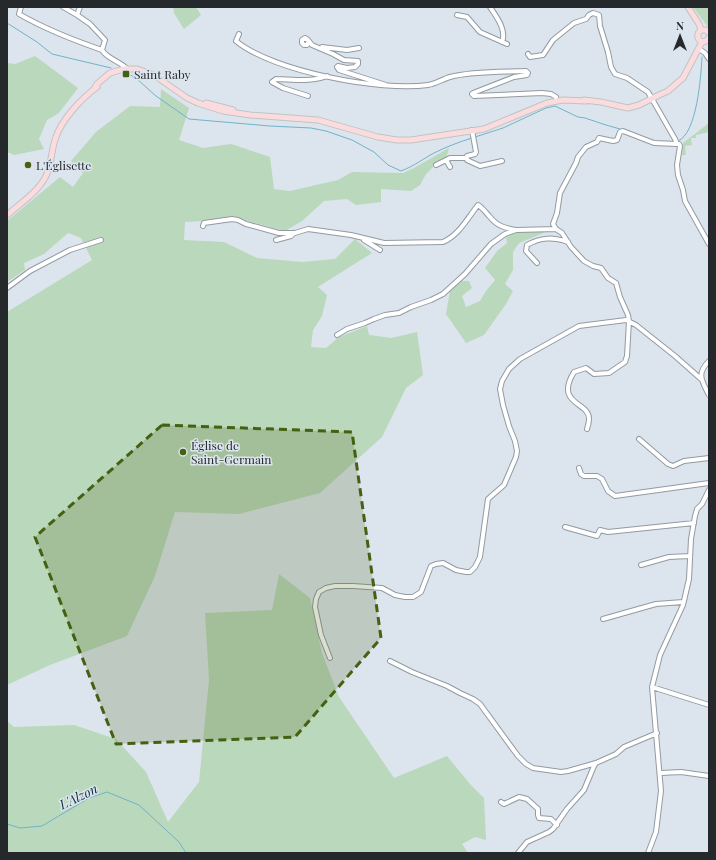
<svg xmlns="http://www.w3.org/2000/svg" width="716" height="860" font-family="'Playfair Display',serif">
<rect width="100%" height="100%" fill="#dce5ee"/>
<path fill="#bad8bc" d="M 173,7 L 196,7 L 201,15 L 184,29 L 174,13 Z
M 693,7 L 707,7 L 709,11 L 709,25 L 708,27 Z
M 35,56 L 78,88 L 59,113 L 47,120 L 39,139 L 44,149 L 14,155 L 7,152 L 7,63 L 15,64 Z
M 161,89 L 189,108 L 179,140 L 203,148 L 231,144 L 270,157 L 274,189 L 290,191 L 338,180 L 352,172 L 403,173 L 414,168 L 449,148 L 446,159 L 436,164 L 426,174 L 420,185 L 411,191 L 381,189 L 381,202 L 356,205 L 347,199 L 324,201 L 302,221 L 285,231 L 248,221 L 234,216 L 204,221 L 185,222 L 184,240 L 224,242 L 257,258 L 302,262 L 335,259 L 355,239 L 372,253 L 318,287 L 327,295 L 322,316 L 313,330 L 311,347 L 326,348 L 339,337 L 367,326 L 369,335 L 391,338 L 417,332 L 423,375 L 406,388 L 382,437 L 320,493 L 239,514 L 175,512 L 155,576 L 127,636 L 50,665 L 7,685 L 7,312 L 92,260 L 81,238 L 68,233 L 44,254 L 24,263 L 25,270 L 7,282 L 7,221 L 60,177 L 73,187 L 83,173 L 71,161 L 96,132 L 130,106 L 160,107 Z
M 709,123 L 709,132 L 696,135 L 696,138 L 691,138 L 692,145 L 685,146 L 686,155 L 682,155 L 683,143 Z
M 518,232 L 546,232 L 519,243 L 513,252 L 513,270 L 505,284 L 513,291 L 506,304 L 484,335 L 466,343 L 446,314 L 450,291 L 461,281 L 469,281 L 472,288 L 462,296 L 466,307 L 480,301 L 486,291 L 495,280 L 485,268 L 497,251 L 507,243 L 506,236 Z
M 279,574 L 310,598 L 322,653 L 339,697 L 394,778 L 447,756 L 470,784 L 484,798 L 486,840 L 475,837 L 462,844 L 468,853 L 7,853 L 7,721 L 14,727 L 74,725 L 116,739 L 146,772 L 168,822 L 199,782 L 209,680 L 205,613 L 272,610 Z"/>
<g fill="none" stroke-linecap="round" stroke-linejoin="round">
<path stroke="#6eb3c9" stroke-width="1" d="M 7,23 L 37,42 L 52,54 L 111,68
M 129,74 L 137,79 L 156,96 L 189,119 L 270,126 L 311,128 L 326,131 L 352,140 L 374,152 L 388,165 L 401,171 C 414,166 423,159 434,153 C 446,147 459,142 472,138
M 475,137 L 503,128 L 546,108 L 555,106 L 578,117 L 585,118 L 606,125 L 627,131
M 678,141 C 697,134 701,76 702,57
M 7,824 L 20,828 L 42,826 L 89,798 L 107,792 L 139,805 L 179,842 L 186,853"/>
<defs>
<path id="minor" d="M 21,7 L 19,14 C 45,29 73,40 102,50
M 63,7 L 77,15
M 80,7 L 77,15 L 90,24 L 105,40 L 102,50 C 107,59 120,61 127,69
M 490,7 C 496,16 507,30 502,42
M 457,15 L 467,17 L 480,32 L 507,44
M 239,34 L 236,41 C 272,71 381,92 428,85 C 435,84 443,79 450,77 C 472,71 503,72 526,71 L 528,73 L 527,75 L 514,77 L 473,93 L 472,94 L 474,96 L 542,93 L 551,94 L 556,97
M 308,43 L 307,45 L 304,45 L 302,43 L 302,40 L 305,38 L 308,40 L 312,45 L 333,54 L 344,60 L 358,61 L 358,64 L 355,67 L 347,68 L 338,66 L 337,67 L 339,70 L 386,85
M 322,47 L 347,50 L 359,48
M 699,49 L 705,53 L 709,59
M 528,54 L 530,57 L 543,55 L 553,40 L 574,23 L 586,19 L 589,15 L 593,13 L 599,15 L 600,26 L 608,52 L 611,67 L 615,74 L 627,78 L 648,92 L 675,139 L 677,144 L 679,144 L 680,146 L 677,165 L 678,175 L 683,190 L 685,201 L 709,244
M 308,96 L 283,88 L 272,82 L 276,79 C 293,80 311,82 327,76
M 472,130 L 476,152 L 475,154 L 467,156 L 467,160 L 480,166 L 502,161
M 446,160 L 450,167
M 436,165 L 450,158 L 466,158
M 203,226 L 204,223 L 232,219 L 238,220 L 246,224 L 279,233 L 295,233 L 308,229 L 351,235 L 384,243 L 443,242 C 459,235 467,219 478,205 C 483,208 486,213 490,217 C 497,226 505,228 516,230
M 276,240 L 291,236 L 294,233
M 364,240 L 380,250
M 537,263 L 526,251 L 527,245 C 541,237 553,237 568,242
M 7,288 L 30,271 L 70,250 L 101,240
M 337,335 L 347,329 L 365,323 L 374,319 L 385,315 L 399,313 L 411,307 L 431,300 L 443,294 L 465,274 L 491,244 L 505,234 L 516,230 L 556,229
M 709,361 C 696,374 702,381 709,395
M 587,429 C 588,426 589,422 589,419 C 590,402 554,405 574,372 L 586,368 L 594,374 L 609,373 L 625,362 L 627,356 L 629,321 L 628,315 L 620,297 L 616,283 L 608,278 L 601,268 L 593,266 L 584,261 L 571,247 L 562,233 L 556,229 L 553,224 L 557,213 L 560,193 L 576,163 L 578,157 L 586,147 L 597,142 L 599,138 L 613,141 L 617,140 L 620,132 L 623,131 L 654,143 L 677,144
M 639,439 L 668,464 L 673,466 L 684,461 L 709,458
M 579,468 L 581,474 L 584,476 L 597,476 L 602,479 L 608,491 L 615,496 L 709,483
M 565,527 L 597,536 L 600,530 L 608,532 L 694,523
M 641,565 L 669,557 L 690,556
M 603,619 L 656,604 L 683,602
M 330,658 L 321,635 L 315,607 L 316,599 L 319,592 L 326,588 L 335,586 L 353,586 L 382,588 L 395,595 L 405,597 L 413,597 L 421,592 L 431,566 L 436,564 L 443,563 L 456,570 L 466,572 L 470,572 L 475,567 L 480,557 L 488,499 L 504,485 L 516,457 L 517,451 L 515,441 L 509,426 L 503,405 L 500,389 L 502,381 L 509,369 L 520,359 L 579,326 L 626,320 L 636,325 L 675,356 L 701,379
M 390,661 L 412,672 L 447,686 L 460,693 L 473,699 L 480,704 L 518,756 L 526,764 L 533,768 L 561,772 L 568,771 L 596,763
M 652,687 L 709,705
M 661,773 L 681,772 L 709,776
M 501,802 L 504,804 L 519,797 L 527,799 L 538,809 L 538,815 L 539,818 L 551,819 L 557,825
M 518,853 L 527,842 L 549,832 L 553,829 L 567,809 L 584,790 L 594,766 L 596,763 L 616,754 L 624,747 L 657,733
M 648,853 L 656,832 L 661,791 L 652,687 L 660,655 L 683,605 L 689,579 L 691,539 L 695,516 L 697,509 L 702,504 L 709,490"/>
<path id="major" d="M 688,7 L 699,24 L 701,30
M 701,30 C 696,34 697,39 702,42
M 701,30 L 706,30 L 709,33
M 702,42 L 706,41 L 709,38
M 94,89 L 97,84 L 110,73 L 124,69 L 137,69 L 154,75 L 187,98 L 198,103 L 223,111 L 250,115 L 318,120 L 378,137 L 397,140 L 411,140 L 484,129 L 547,103 L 563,100 L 586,101
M 584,100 L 601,102 L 628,108 L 639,105 L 659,95 L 668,91 L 683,78 L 702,42
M 206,103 L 233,110
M 7,215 C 21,203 38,192 46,176 C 52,164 51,149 56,137 C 62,119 82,98 97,87"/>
</defs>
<use href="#minor" stroke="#929aa2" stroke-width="6"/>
<use href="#major" stroke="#c2c3c4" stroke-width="7"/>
<use href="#minor" stroke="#fff" stroke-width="4"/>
<use href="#major" stroke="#fbdcde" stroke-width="5"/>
</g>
<path fill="#446011" fill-opacity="0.2" stroke="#446011" stroke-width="3" stroke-dasharray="8 5" stroke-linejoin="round" d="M 162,425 L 352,432 L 381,638 L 295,737 L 116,744 L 35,537 Z"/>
<g fill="#446011" stroke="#dce5ee" stroke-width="1.5">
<rect x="122" y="70" width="8" height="8" rx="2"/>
<circle cx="28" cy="165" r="4"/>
<circle cx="183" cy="452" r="4"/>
</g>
<g text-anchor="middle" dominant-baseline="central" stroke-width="3" stroke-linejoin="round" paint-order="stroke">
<g font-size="12" fill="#25292c" stroke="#dce5ee" text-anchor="start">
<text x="134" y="74">Saint Raby</text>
<text x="36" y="165">L'Églisette</text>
<text x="191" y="445">Église de<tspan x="191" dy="14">Saint-Germain</tspan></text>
</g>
<g font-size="13" font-style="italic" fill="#0b2e37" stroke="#dce5ee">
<text transform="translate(78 796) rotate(-26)">L'Alzon</text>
</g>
</g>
<rect width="716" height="860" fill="none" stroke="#25292c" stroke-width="16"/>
<g transform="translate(680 36)" stroke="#dce5ee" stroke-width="3" paint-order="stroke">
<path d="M0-3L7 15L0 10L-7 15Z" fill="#25292c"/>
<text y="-6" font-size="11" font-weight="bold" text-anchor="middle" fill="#25292c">N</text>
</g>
</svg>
